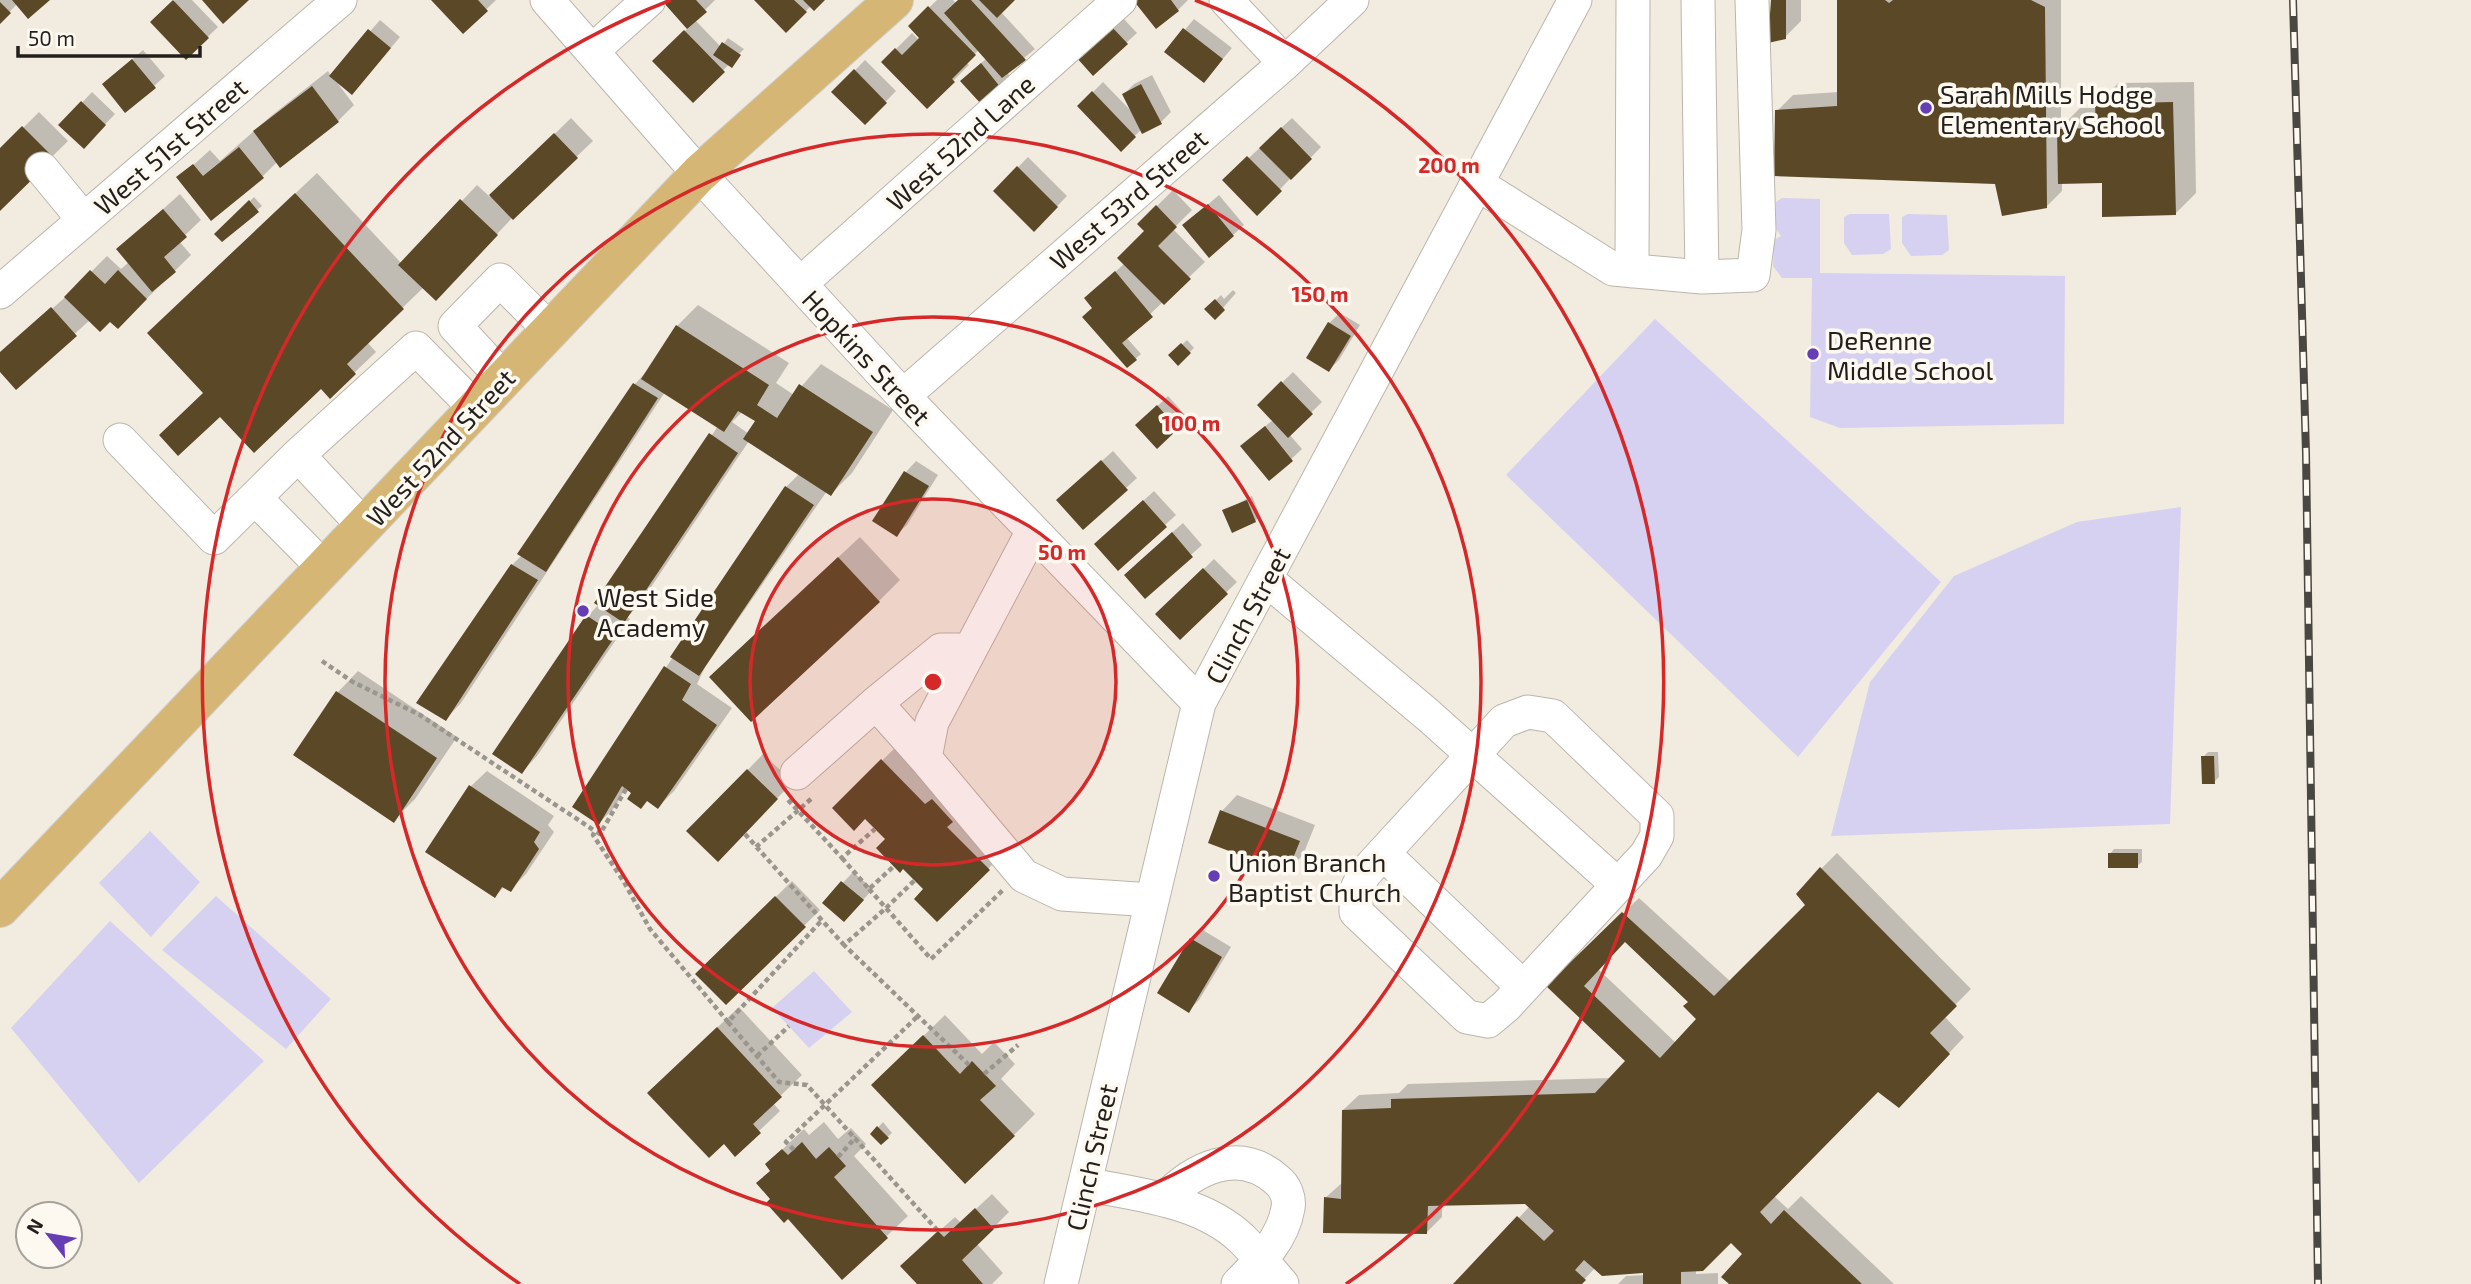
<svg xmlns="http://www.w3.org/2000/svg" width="2471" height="1284" font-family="'Exo 2',sans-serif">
<rect width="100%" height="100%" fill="#f2ebe0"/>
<path fill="#d7d1f1" d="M 1782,198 L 1820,199 L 1820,273 L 2065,276 L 2064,424 L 1840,428 L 1810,417 L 1812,278 L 1782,278 L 1773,266 L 1774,240 L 1781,236 L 1775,227 L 1776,202 Z
M 1850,214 L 1889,214 L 1891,249 L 1883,254 L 1852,255 L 1844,243 L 1844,217 Z
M 1908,214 L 1947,215 L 1949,250 L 1942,255 L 1911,256 L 1902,243 L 1902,217 Z
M 1655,319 L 1941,582 L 1798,757 L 1506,475 Z
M 2181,507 L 2170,824 L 1831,836 L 1870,682 L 1954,576 L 2077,522 Z
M 150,831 L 200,882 L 151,937 L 99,883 Z
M 216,896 L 331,999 L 286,1049 L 162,950 Z
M 110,921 L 264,1061 L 139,1183 L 11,1028 Z
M 814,971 L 852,1012 L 809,1048 L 772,1008 Z"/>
<path fill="#0003" fill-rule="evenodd" d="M 0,0 L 48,0 L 17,4 L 0,22 Z
M 175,0 L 192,0 L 218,27 L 186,58 L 152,22 Z
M 434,0 L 496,0 L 463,32 Z
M 670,0 L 715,0 L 695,20 L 721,47 L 728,38 L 744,49 L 693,101 L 655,61 L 688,28 L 666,3 Z
M 757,0 L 823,0 L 811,6 L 786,30 Z
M 937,0 L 953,0 L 956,3 L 959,0 L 1013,0 L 1001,12 L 1035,49 L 1007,72 L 1010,76 L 1000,86 L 973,70 L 987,58 L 979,50 L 966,62 L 969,65 L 927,107 L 883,62 L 912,33 L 919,40 L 921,38 L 910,26 Z
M 1135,0 L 1188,0 L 1178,10 Z
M 1772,0 L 1801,0 L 1801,21 L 1785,37 Z
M 1838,0 L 2061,0 L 2061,127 L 2080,108 L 2097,108 L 2118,83 L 2194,82 L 2196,193 L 2175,214 L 2103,181 L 2062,183 L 2062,191 L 2046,207 L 1996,182 L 1777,111 L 1793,95 L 1839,92 Z
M 1122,17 L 1137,33 L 1126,43 L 1079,57 Z
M 1194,19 L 1232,48 L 1204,81 L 1166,52 Z
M 380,20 L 400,37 L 362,82 L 336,81 L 354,105 L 338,121 L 281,165 L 278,161 L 263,176 L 179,178 L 210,150 L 220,161 L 271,116 L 328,71 L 331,76 Z
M 143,50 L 165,76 L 154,86 L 104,84 Z
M 865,60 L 896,91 L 865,123 L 834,92 Z
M 1152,75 L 1171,112 L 1161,122 L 1142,129 L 1121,149 L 1079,106 L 1103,82 L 1132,112 L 1124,94 L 1134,84 Z
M 92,92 L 115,114 L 94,136 L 61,125 Z
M 39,112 L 68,141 L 0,208 L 0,151 Z
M 571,118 L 593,141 L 513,217 L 451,283 L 424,287 L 367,342 L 376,352 L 330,396 L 321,386 L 205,392 L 170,312 L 317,173 L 402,264 L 477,185 L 490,197 Z
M 1292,118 L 1321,147 L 1257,213 L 1225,180 Z
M 1028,157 L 1067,196 L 1034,230 L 995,191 Z
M 1173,190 L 1192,210 L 1173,229 L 1205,262 L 1126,337 L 1141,354 L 1127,366 L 1086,298 L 1125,263 L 1146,231 L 1139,224 Z
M 180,194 L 201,220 L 179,241 L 191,255 L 118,327 L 110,319 L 90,320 L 16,387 L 0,369 L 0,354 L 69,294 L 107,256 L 121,269 L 129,262 L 118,249 Z
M 1219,195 L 1244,225 L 1233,235 L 1184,225 Z
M 254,197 L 262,206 L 257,210 L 217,234 Z
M 1233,290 L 1236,293 L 1215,317 L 1207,309 L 1221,295 L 1224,299 Z
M 698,305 L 789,363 L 776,383 L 794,395 L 821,364 L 893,410 L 852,473 L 831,494 L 827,491 L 705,667 L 697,684 L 732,708 L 674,791 L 658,807 L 626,787 L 615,807 L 599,823 L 574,806 L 786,487 L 799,474 L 749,441 L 639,605 L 627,617 L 630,619 L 537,756 L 522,772 L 588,616 L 599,604 L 718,426 L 665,392 L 461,703 L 446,719 L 512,565 L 522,555 L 634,385 L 648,370 L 677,326 ZM 743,411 L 757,421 L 749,434 L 732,422 Z
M 1340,313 L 1360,325 L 1339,360 L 1329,370 L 1329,323 Z
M 1187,340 L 1194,348 L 1178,363 L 1171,355 Z
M 1293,372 L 1322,402 L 1289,434 L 1302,449 L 1270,479 L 1253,436 L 1273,420 L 1259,405 Z
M 1168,396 L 1187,417 L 1157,446 L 1138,425 Z
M 1113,451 L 1137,478 L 1126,488 L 1069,490 Z
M 916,461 L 938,475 L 907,525 L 896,535 L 875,521 L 906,472 Z
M 1154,491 L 1176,515 L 1118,568 L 1107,534 Z
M 1252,496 L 1260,516 L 1255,521 L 1224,511 Z
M 1183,523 L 1202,545 L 1145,596 L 1136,564 Z
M 860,537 L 900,580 L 879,601 L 732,656 Z
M 1214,559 L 1237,582 L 1180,637 L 1158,614 Z
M 358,671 L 457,737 L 415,799 L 394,820 L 338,692 Z
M 903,740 L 1009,848 L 937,920 L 926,889 L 887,839 L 866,817 L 834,808 Z
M 2208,752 L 2218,752 L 2219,777 L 2214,782 L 2203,757 Z
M 763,754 L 793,782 L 718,859 L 689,831 Z
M 487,771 L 554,816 L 548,825 L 554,832 L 526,874 L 510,890 L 505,886 L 495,896 L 471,786 Z
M 1237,795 L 1315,825 L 1303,855 L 1287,871 L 1222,811 Z
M 2114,849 L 2142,849 L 2142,862 L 2137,866 L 2110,854 Z
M 1837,853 L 1971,989 L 1944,1016 L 1964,1037 L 1915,1090 L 1878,1090 L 1774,1196 L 1788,1209 L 1801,1196 L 1894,1284 L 1732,1284 L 1745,1254 L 1731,1241 L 1696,1270 L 1696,1274 L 1718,1273 L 1718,1284 L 1618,1284 L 1626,1276 L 1645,1275 L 1645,1272 L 1595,1268 L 1580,1284 L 1456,1284 L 1530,1206 L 1525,1202 L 1442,1204 L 1442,1217 L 1426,1233 L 1325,1198 L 1343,1182 L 1343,1110 L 1359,1095 L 1399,1093 L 1408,1084 L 1612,1078 L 1628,1061 L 1564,970 L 1639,898 L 1731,982 L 1807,905 L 1821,869 ZM 1626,940 L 1691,1002 L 1699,1019 L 1676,1043 L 1598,969 Z
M 853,872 L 873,889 L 854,910 L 824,903 Z
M 792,881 L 820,910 L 726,1003 L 698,974 Z
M 1201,929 L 1231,947 L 1199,1000 L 1189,1010 L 1191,939 Z
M 739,1007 L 802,1075 L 773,1103 L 780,1111 L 759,1131 L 670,1072 Z
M 945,1015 L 982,1054 L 994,1042 L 1015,1064 L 1001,1079 L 1035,1114 L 1014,1135 L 873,1085 Z
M 824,1122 L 838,1139 L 851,1128 L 866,1144 L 854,1156 L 908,1216 L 843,1277 L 773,1199 L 772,1170 L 767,1164 L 804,1129 L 809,1135 Z
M 883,1122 L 892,1133 L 881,1143 L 872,1134 Z
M 992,1194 L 1009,1212 L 977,1244 L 1003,1273 L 992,1284 L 919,1284 L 918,1250 L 955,1217 L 961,1223 Z"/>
<path fill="#5b4826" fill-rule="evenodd" d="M 12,0 L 50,0 L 28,19 Z
M 173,0 L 209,38 L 186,60 L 150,22 Z
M 202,0 L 249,0 L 223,24 Z
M 431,0 L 478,0 L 488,11 L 463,34 Z
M 668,0 L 696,0 L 707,12 L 687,29 L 664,3 Z
M 754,0 L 794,0 L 807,12 L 786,33 Z
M 803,0 L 825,0 L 814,11 Z
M 958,0 L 971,0 L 1026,60 L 1002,78 L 944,13 Z
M 979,0 L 1015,0 L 997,18 Z
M 1133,0 L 1171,0 L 1179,11 L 1156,29 Z
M 1771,0 L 1786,0 L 1786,39 L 1768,43 Z
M 1837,0 L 1885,0 L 1889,3 L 1893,0 L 2031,0 L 2045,7 L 2047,208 L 2002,216 L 1995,184 L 1774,176 L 1775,110 L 1837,106 Z
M 0,2 L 11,13 L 0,24 Z
M 928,6 L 976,55 L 952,79 L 955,82 L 927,109 L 881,62 L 895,48 L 902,55 L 919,38 L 908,26 Z
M 1111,26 L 1128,44 L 1093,76 L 1076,57 Z
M 1183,28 L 1223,59 L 1204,83 L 1164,52 Z
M 368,29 L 391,48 L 352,95 L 329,76 Z
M 684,30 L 725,72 L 693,103 L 652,61 Z
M 722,42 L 741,55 L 732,68 L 713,55 Z
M 132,59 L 156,88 L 125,113 L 102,84 Z
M 981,63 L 1001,88 L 982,105 L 960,81 Z
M 854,69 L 887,103 L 865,125 L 831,92 Z
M 1141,84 L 1162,124 L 1142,134 L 1122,94 Z
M 312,86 L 339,122 L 280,168 L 253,131 Z
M 1092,91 L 1136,137 L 1121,152 L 1077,106 Z
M 81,101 L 106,125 L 84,149 L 58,125 Z
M 2173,102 L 2176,215 L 2102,217 L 2102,183 L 2058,184 L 2057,129 L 2096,128 L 2095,104 Z
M 22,126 L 54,158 L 0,211 L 0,148 Z
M 1281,127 L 1312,159 L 1291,180 L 1259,148 Z
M 554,133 L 578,158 L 513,220 L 489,195 Z
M 239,147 L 264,178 L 211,221 L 176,177 L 193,164 L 203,176 Z
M 1247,156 L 1282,191 L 1257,216 L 1222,180 Z
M 1017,166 L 1058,207 L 1034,232 L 993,191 Z
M 295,193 L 404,309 L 347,364 L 356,374 L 330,399 L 321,389 L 254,453 L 220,417 L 178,456 L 159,435 L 203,393 L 147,333 Z
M 460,199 L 498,235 L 436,301 L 398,265 Z
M 249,200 L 259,212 L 222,242 L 214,234 Z
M 1208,204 L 1234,236 L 1209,258 L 1182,225 Z
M 1156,205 L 1177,227 L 1158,246 L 1191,279 L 1164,305 L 1117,258 L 1144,231 L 1137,224 Z
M 163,209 L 187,237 L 164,257 L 176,272 L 152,292 L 116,249 Z
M 90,270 L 105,284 L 118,270 L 147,299 L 118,329 L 110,322 L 100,332 L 64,297 Z
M 1115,271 L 1153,317 L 1122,343 L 1137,360 L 1127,368 L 1082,317 L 1092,308 L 1084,298 Z
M 1215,299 L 1225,310 L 1215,320 L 1204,309 Z
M 51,307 L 77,336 L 16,390 L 0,372 L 0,352 Z
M 1328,322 L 1351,336 L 1329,372 L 1306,358 Z
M 676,325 L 769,385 L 757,405 L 777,418 L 799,384 L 873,432 L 831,496 L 743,439 L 755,421 L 738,411 L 724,432 L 641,379 Z
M 1181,343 L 1191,353 L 1178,366 L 1168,355 Z
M 1281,381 L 1313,414 L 1288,438 L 1257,405 Z
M 633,383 L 658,398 L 546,572 L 517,554 Z
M 1157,405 L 1178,429 L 1157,449 L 1135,425 Z
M 1265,426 L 1293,461 L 1269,481 L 1240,446 Z
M 709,433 L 738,453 L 624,623 L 594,603 Z
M 1101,460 L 1128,490 L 1083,530 L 1056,500 Z
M 904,471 L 929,486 L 897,537 L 872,521 Z
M 785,486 L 814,505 L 699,676 L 670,657 Z
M 1143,500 L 1167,527 L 1118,571 L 1094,544 Z
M 1247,500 L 1256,522 L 1232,533 L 1222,510 Z
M 1172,532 L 1193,557 L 1145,599 L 1124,575 Z
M 838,557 L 880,602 L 751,722 L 709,677 Z
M 511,564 L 538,580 L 446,721 L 416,703 Z
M 1203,568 L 1228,594 L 1180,640 L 1155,614 Z
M 586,615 L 616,635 L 522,774 L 492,754 Z
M 664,666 L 691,684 L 682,700 L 717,725 L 658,809 L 647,801 L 641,809 L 627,799 L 631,793 L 622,786 L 599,825 L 572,807 Z
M 336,691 L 437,758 L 394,823 L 293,755 Z
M 2201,756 L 2214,756 L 2215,784 L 2202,784 Z
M 881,759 L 925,804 L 932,799 L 953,822 L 947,827 L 990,870 L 937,922 L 914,899 L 923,889 L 903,869 L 900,873 L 876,848 L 885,839 L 865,819 L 854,831 L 832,808 Z
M 747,769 L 778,799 L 718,862 L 686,831 Z
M 469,785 L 540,832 L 534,842 L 539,849 L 511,892 L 502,887 L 495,898 L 425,852 Z
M 1220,810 L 1300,841 L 1287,873 L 1208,843 Z
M 2108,853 L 2138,853 L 2138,868 L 2108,868 Z
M 1820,867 L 1957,1006 L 1930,1033 L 1950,1054 L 1899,1108 L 1878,1092 L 1760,1212 L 1771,1224 L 1784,1210 L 1862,1284 L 1729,1284 L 1721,1277 L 1742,1254 L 1731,1243 L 1703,1271 L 1681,1272 L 1681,1284 L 1643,1284 L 1643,1273 L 1602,1276 L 1584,1260 L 1575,1270 L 1586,1280 L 1582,1284 L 1453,1284 L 1517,1216 L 1544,1241 L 1554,1231 L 1525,1204 L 1428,1206 L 1427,1234 L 1323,1233 L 1324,1197 L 1341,1199 L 1342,1110 L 1391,1108 L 1391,1099 L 1595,1093 L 1625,1061 L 1546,986 L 1622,912 L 1714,996 L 1805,905 L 1796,894 ZM 1625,942 L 1688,1002 L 1683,1006 L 1696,1019 L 1660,1058 L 1584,986 Z
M 841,881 L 864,900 L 844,922 L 822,903 Z
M 775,896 L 806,927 L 726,1005 L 695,974 Z
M 1190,938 L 1222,957 L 1189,1013 L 1157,993 Z
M 717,1027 L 782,1097 L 753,1124 L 761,1133 L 735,1157 L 724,1144 L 709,1158 L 647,1093 Z
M 923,1035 L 960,1074 L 972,1061 L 996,1086 L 980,1100 L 1015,1136 L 965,1184 L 871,1085 Z
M 877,1126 L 889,1138 L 881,1145 L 870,1134 Z
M 802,1142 L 816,1159 L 829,1147 L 846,1166 L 834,1177 L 888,1238 L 842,1280 L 788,1219 L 784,1223 L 766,1203 L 770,1199 L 756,1183 L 770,1171 L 765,1164 L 782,1149 L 788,1155 Z
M 975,1208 L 994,1229 L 962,1260 L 983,1284 L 917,1284 L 900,1266 L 938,1231 L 944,1237 Z"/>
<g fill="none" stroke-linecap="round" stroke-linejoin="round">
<defs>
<path id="minor" d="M 547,0 L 699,174 L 903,396 L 1199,703
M 1226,0 L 1285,63
M 1698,0 L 1702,277
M 592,51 L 649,0
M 42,169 L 84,220
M 1476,183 L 1613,269 L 1702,277 L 1753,275 L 1759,230 L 1752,0
M 1632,271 L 1633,0
M 800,284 L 1120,0
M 0,292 L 340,0
M 504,379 L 455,326 L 500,280 L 550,330
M 903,396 L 1285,63 L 1352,0
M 120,440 L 214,538 L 298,455
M 255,498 L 325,569
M 365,527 L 298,455 L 416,348 L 477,410
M 1033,531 L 932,722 L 925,758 L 1024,876 L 1062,894 L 1152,900
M 1266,579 L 1428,715 L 1618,885
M 1528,712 L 1553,716 L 1657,816 L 1657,836 L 1646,855 L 1506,1006 L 1488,1021 L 1467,1017 L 1356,912 L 1356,891 L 1364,874 L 1504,721 Z
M 925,758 L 876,703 L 941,650 L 970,650
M 797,773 L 876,703
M 1383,853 L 1523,987
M 1085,1184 C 1138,1195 1201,1200 1242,1239 C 1256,1253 1269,1269 1282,1284
M 1164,1200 C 1194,1168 1239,1146 1277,1180 C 1285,1186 1290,1198 1288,1208 C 1283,1239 1259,1263 1238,1284
M 1061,1284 L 1199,703 L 1575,0"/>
<path id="major" d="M 0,908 L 699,174 L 894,0"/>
</defs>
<use href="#minor" stroke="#bcb5ab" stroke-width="35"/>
<use href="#major" stroke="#cececd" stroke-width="40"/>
<path stroke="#9a958d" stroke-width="4.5" stroke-dasharray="5 3.5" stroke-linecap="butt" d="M 322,661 L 353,682 L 420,715 L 595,831
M 626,789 L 600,834 L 595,831 L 593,835 L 624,882 L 650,929 L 728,1022 L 822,920
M 788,800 L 842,858 L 875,829
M 745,834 L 844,945
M 756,847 L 811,799
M 842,858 L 869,889 L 894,866
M 869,889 L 886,908 L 915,880
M 728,1022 L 779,1082 L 807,1085 L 938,1231
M 757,1056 L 789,1026
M 969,1065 L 844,945 L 886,908 L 931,959 L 1003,890
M 984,1074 L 1018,1045
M 794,1150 L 786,1142 L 918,1016
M 838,1157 L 856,1137"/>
<use href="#minor" stroke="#fff" stroke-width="33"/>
<use href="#major" stroke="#d5b674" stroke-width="38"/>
<defs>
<path id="rail" d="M 2293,0 L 2306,453 L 2318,1284"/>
</defs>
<use href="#rail" stroke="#4a4742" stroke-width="8"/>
<use href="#rail" stroke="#fef9f0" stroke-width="5" stroke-dasharray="16" stroke-linecap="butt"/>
</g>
<circle cx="933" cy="682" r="183" fill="#d62828" fill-opacity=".12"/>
<g fill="none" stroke="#d62828" stroke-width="3.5">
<circle cx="933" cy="682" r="183"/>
<circle cx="933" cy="682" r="365"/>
<circle cx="933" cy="682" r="548"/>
<path d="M520 1284A730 730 0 0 1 671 0M1195 0A730 730 0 0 1 1346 1284"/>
</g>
<g fill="#653db5" stroke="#fef9f0" stroke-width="2.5">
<circle cx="1926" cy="108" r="7"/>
<circle cx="1813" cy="354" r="7"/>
<circle cx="583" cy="611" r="7"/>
<circle cx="1214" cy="876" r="7"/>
</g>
<g text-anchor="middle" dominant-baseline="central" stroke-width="7" stroke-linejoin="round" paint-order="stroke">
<g font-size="26" fill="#221f1c" stroke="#fef9f0" text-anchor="start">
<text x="1940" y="93">Sarah Mills Hodge<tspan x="1940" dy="30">Elementary School</tspan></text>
<text x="1827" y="339">DeRenne<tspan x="1827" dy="30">Middle School</tspan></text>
<text x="597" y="596">West Side<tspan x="597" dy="30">Academy</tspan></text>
<text x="1228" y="861">Union Branch<tspan x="1228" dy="30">Baptist Church</tspan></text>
</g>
<g font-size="26" fill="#221f1c" stroke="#fef9f0">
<text transform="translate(960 142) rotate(-42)">West 52nd Lane</text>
<text transform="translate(170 146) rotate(-41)">West 51st Street</text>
<text transform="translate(1128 199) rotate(-41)">West 53rd Street</text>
<text transform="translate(867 357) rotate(47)">Hopkins Street</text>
<text transform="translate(440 447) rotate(-47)">West 52nd Street</text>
<text transform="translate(1247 615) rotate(-62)">Clinch Street</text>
<text transform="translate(1091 1157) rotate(-77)">Clinch Street</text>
</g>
</g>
<circle cx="933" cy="682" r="10" fill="#d62828" stroke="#fef9f0" stroke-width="3.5"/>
<g font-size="21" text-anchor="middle" font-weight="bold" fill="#d62828" stroke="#fef9f0" stroke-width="7" stroke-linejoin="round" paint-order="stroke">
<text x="1449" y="173">200 m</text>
<text x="1320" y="302">150 m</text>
<text x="1191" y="431">100 m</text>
<text x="1062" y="560">50 m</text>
</g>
<g transform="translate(49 1235) rotate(301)"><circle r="33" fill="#fef9f0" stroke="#a6a29b" stroke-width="2"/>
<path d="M0-5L12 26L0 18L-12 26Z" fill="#653db5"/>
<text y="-10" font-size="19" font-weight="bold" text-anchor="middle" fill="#221f1c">N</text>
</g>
<path d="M18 46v10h182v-10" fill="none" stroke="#221f1c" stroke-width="3.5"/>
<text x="28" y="46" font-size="21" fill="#221f1c" stroke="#fef9f0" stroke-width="5" paint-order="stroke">50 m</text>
</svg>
